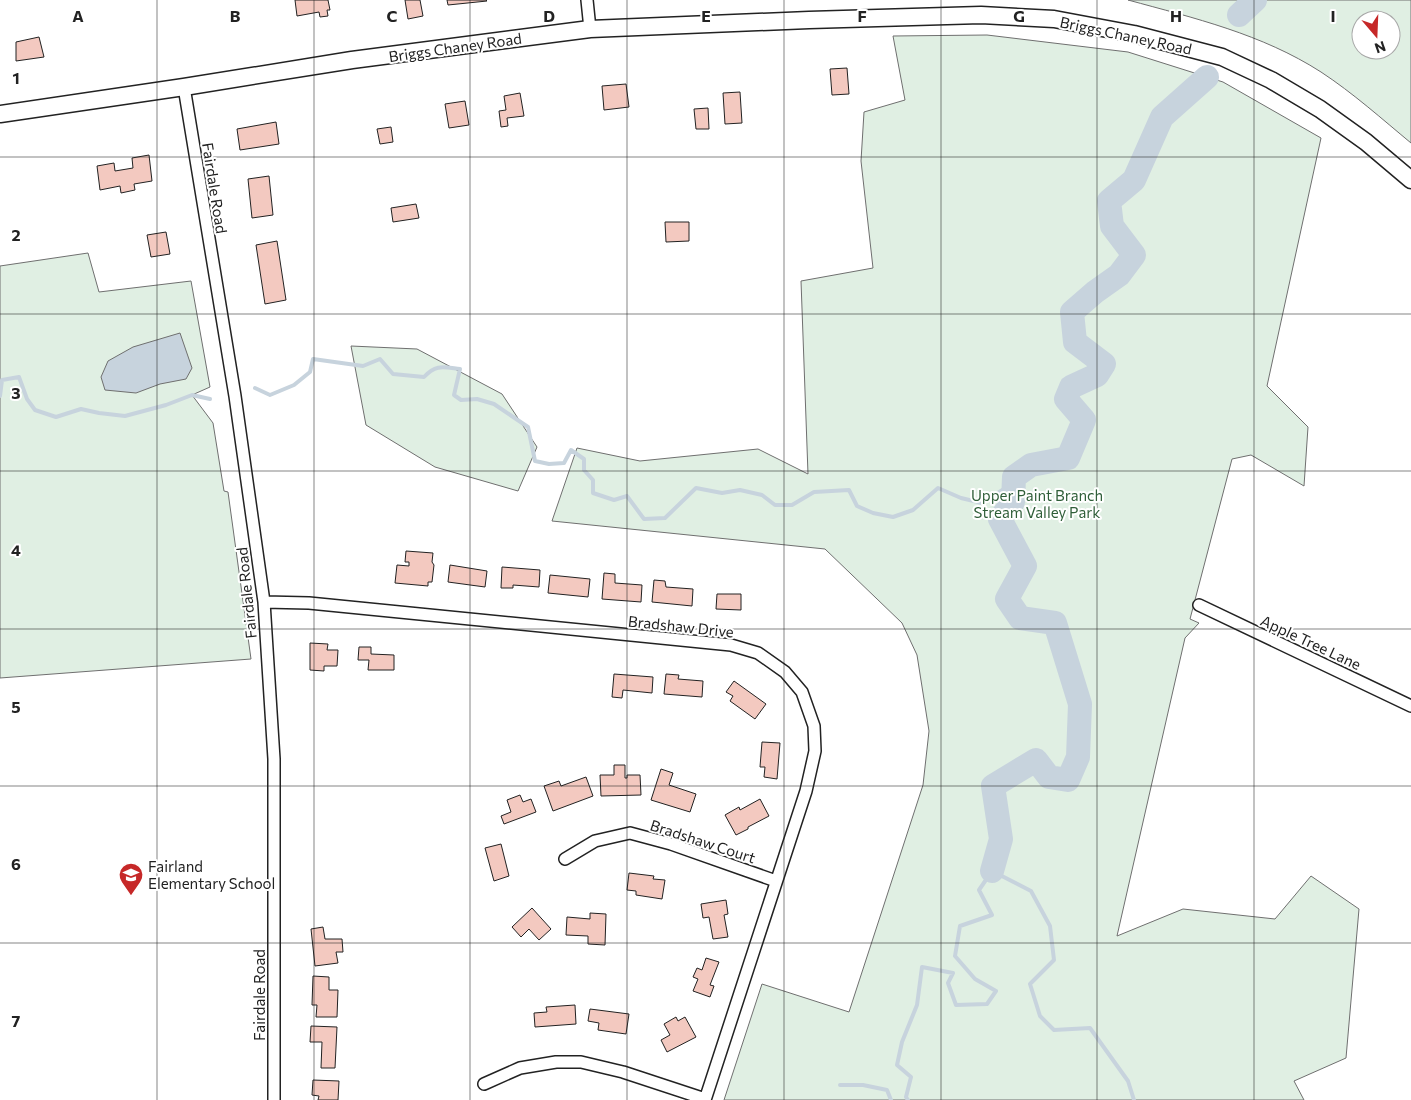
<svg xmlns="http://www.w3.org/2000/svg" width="1411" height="1100" font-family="Commissioner,sans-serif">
<rect width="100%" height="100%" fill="#fff"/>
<path fill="#e0efe3" stroke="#6f6f6f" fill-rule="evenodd" d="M 1128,0 L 1411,0 L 1411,143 C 1382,119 1353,93 1321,72 C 1262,34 1194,18 1128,0 ZM 1361,20 L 1391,20 L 1391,50 L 1361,50 Z
M 987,35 L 1128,52 L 1223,82 L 1321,138 L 1267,386 L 1308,427 L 1304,486 L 1251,455 L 1232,459 L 1190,619 L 1199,623 L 1185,638 L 1117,936 L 1183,909 L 1275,919 L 1311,876 L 1359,909 L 1346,1058 L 1294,1081 L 1304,1100 L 724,1100 L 762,984 L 849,1012 L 923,785 L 929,731 L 917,655 L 902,623 L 825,549 L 552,521 L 577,448 L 640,461 L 758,449 L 808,474 L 801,281 L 873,268 L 861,161 L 864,112 L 905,100 L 893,36 Z
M 88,253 L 99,292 L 191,281 L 210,387 L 192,395 L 213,423 L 224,491 L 228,492 L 251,659 L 0,678 L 0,266 Z
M 351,346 L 417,349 L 502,394 L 537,447 L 518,491 L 435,467 L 366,425 Z"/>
<path fill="#c7d3dd" stroke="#6f6f6f" d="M 180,333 L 192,368 L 186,379 L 160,384 L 136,393 L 105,390 L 101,377 L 108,361 L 133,347 Z"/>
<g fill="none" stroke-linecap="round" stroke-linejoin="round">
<path stroke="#c7d3dd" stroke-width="4" d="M 255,388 L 270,395 L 294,385 L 310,372 L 313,359 L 363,366 L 380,359 L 393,374 L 424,377 C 436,364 443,367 460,369 L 454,395 L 461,400 L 477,399 L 494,404 L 528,427 L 535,461 L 549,464 L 564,463 L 571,450 L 584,459 L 584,470 L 593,480 L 593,493 L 614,500 L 627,496 L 644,519 L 665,518 L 696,488 L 722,493 L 740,490 L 762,495 L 775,505 L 792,505 L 814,492 L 849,490 L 857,506 L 873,513 L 893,517 L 913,510 L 938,488 L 961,498 L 982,503 L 1004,489 L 1014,477
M 0,396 L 2,380 L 19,377 L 27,399 L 35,410 L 56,417 L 81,409 L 99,413 L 125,416 L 166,405 L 192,395 L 210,399
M 840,1085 L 863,1085 L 887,1090 L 891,1100
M 908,1100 L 906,1097 L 911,1077 L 897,1065 L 902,1042 L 917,1005 L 922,967 L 953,973 L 948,983 L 956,1005 L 987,1004 L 996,991 L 975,979 L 955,956 L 960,926 L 992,915 L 979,890 L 992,871 L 1031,891 L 1050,926 L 1054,960 L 1030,984 L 1040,1016 L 1054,1030 L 1090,1028 L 1128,1081 L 1134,1100"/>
<path stroke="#c7d3dd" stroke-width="24" d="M 1239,15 L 1255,0
M 992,871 L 1001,839 L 993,786 L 1036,760 L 1049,777 L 1068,780 L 1078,757 L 1080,704 L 1055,623 L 1020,618 L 1007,599 L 1025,566 L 1000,519 L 1013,502 L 1014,477 L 1031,465 L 1068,458 L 1084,420 L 1066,399 L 1071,387 L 1097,375 L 1104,364 L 1075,342 L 1072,312 L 1095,292 L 1119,275 L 1134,255 L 1112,226 L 1109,201 L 1134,180 L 1162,117 L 1207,77"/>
</g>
<path fill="#f3c9c0" stroke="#222" d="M 295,0 L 328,0 L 330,10 L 327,10 L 328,16 L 320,17 L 319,12 L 297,16 Z
M 405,0 L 420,0 L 423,16 L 408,19 Z
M 447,0 L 486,0 L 487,1 L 448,5 Z
M 39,37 L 44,57 L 16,61 L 16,42 Z
M 847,68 L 849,94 L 832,95 L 830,69 Z
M 626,84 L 629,107 L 604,110 L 602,86 Z
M 740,92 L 742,123 L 725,124 L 723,93 Z
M 520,93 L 524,116 L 507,118 L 508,126 L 501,127 L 499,111 L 506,110 L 504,96 Z
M 465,101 L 469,125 L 449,128 L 445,104 Z
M 708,108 L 709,129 L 696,129 L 694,109 Z
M 276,122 L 279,144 L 240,150 L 237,129 Z
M 391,127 L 393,142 L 380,144 L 377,129 Z
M 149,155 L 152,181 L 134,184 L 135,190 L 121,193 L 120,186 L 100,190 L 97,166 L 114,163 L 115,171 L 133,168 L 132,158 Z
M 269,176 L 273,215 L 252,218 L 248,179 Z
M 416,204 L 419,218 L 393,222 L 391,208 Z
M 665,222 L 689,222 L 689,241 L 666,242 Z
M 166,232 L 170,254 L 151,257 L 147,235 Z
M 277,241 L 286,300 L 265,304 L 256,245 Z
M 406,551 L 433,553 L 432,562 L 434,565 L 432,582 L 428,582 L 428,586 L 395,583 L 397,565 L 409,566 L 409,562 L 405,562 Z
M 450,565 L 487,571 L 485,587 L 448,582 Z
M 502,567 L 540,570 L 539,587 L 513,585 L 513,588 L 501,588 Z
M 604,573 L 615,574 L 615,583 L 642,585 L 641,602 L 602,599 Z
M 550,575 L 590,579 L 588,597 L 548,593 Z
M 654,580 L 665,581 L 666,587 L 693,589 L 692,606 L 652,602 Z
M 717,594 L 741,594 L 741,610 L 716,609 Z
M 310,643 L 328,644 L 327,650 L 338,650 L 337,666 L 324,666 L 324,671 L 310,670 Z
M 359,647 L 371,647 L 371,654 L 394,655 L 394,670 L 368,670 L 369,660 L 358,660 Z
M 614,674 L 653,677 L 652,693 L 623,690 L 622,698 L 612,697 Z
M 666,674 L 679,675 L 678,679 L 703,681 L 702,697 L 664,694 Z
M 734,681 L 766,704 L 755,719 L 730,701 L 733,696 L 726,692 Z
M 762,742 L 780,743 L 777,779 L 764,777 L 765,767 L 760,767 Z
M 614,765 L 625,765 L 625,778 L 627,778 L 627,775 L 640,775 L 641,795 L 601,796 L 600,775 L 614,775 Z
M 661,769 L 673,773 L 669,785 L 696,794 L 690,812 L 651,800 Z
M 586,777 L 593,796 L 553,811 L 544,786 L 559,781 L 561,786 Z
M 520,795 L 523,802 L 531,799 L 536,812 L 504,824 L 501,816 L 511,812 L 507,800 Z
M 760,799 L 769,816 L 748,827 L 748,829 L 736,835 L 725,815 L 739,807 L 740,810 Z
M 501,844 L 509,876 L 494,881 L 485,848 Z
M 629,873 L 654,876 L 653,879 L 665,880 L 662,899 L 636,895 L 636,891 L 627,890 Z
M 726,900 L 728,914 L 724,915 L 728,937 L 713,939 L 709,917 L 703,918 L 701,904 Z
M 532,908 L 551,929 L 539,940 L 529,929 L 521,937 L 512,927 Z
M 590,913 L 606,914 L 605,945 L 588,944 L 588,936 L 566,935 L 567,917 L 590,919 Z
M 323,927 L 325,939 L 342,939 L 343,952 L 336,952 L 338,963 L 315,966 L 311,929 Z
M 706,958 L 719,962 L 710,985 L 714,986 L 710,997 L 693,991 L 698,979 L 693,977 L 697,968 L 702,970 Z
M 313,976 L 329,977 L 329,990 L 338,990 L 337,1017 L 316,1017 L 317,1005 L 312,1005 Z
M 575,1005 L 576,1024 L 535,1027 L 534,1013 L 547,1012 L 546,1007 Z
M 590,1009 L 629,1014 L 626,1034 L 598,1030 L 599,1023 L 588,1021 Z
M 676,1017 L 678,1021 L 685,1017 L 696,1037 L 667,1052 L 661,1040 L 670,1035 L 664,1024 Z
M 311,1026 L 337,1027 L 335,1068 L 321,1068 L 322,1042 L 310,1042 Z
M 313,1080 L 339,1081 L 338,1100 L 318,1100 L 319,1096 L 312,1095 Z"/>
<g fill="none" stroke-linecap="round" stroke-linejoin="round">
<defs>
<path id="street" d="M 587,0 L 590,29
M 184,87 L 235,396 L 264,602 L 274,759 L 274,1100
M 264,602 L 309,603 L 731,645 L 758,653 L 785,672 L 802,692 L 814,726 L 815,751 L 806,791 L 705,1100
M 1199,605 L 1411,706
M 565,859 L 595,841 L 630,833 L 671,844 L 776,881
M 484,1084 L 520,1068 L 556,1062 L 581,1062 L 623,1072 L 705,1099"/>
<path id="secondary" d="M 0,114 L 184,87 L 352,60 L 590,29 L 809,20 L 981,15 L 1054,19 L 1134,34 L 1222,57 L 1271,80 L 1320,109 L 1366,142 L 1411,180"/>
</defs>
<use href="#street" stroke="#222" stroke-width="14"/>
<use href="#secondary" stroke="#222" stroke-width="19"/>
<use href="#street" stroke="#fff" stroke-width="11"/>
<use href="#secondary" stroke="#fff" stroke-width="16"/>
</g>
<path fill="none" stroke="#222" stroke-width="1" stroke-opacity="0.55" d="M 157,0 L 157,1100M 314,0 L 314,1100M 470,0 L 470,1100M 627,0 L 627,1100M 784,0 L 784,1100M 941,0 L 941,1100M 1097,0 L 1097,1100M 1254,0 L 1254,1100M 0,157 L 1411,157M 0,314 L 1411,314M 0,471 L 1411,471M 0,629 L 1411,629M 0,786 L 1411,786M 0,943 L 1411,943"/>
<defs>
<symbol id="school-pin" viewBox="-11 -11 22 30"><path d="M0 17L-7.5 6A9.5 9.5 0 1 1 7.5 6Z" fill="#c62828" stroke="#fff"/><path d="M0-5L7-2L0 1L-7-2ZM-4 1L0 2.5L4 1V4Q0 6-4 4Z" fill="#fff"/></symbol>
</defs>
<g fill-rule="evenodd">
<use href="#school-pin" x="117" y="861" width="28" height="38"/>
</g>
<g text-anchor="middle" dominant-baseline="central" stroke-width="4" stroke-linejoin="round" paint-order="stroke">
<g font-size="15" fill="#222" stroke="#fff">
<text transform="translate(1126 35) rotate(12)">Briggs Chaney Road</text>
<text transform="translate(455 47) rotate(-8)">Briggs Chaney Road</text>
<text transform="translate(215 188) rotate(81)">Fairdale Road</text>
<text transform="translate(246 593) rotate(-96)">Fairdale Road</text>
<text transform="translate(681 626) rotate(6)">Bradshaw Drive</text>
<text transform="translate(1311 642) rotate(25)">Apple Tree Lane</text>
<text transform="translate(703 841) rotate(18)">Bradshaw Court</text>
<text transform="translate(259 995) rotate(-90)">Fairdale Road</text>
</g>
<g font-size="15" fill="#2f5e38" stroke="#fff">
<text x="1037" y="495">Upper Paint Branch<tspan x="1037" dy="17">Stream Valley Park</tspan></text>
</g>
<g font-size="15" fill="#222" stroke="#fff" text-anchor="start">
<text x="148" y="866">Fairland<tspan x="148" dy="17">Elementary School</tspan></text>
</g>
</g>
<g font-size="16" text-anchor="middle" font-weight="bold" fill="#222" stroke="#fff" stroke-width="4" stroke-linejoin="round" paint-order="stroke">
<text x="78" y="22">A</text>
<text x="235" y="22">B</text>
<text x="392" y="22">C</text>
<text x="549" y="22">D</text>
<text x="706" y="22">E</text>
<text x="862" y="22">F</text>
<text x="1019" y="22">G</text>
<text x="1176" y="22">H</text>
<text x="1333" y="22">I</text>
<text x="16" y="84">1</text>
<text x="16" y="241">2</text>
<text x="16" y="399">3</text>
<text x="16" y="556">4</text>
<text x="16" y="713">5</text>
<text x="16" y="870">6</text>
<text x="16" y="1027">7</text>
</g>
<g transform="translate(1376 35) rotate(161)"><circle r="24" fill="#ffffff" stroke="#a7a7a7"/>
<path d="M0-4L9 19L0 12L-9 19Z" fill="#c62828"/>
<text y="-8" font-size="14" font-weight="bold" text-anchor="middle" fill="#222222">N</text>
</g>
</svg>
